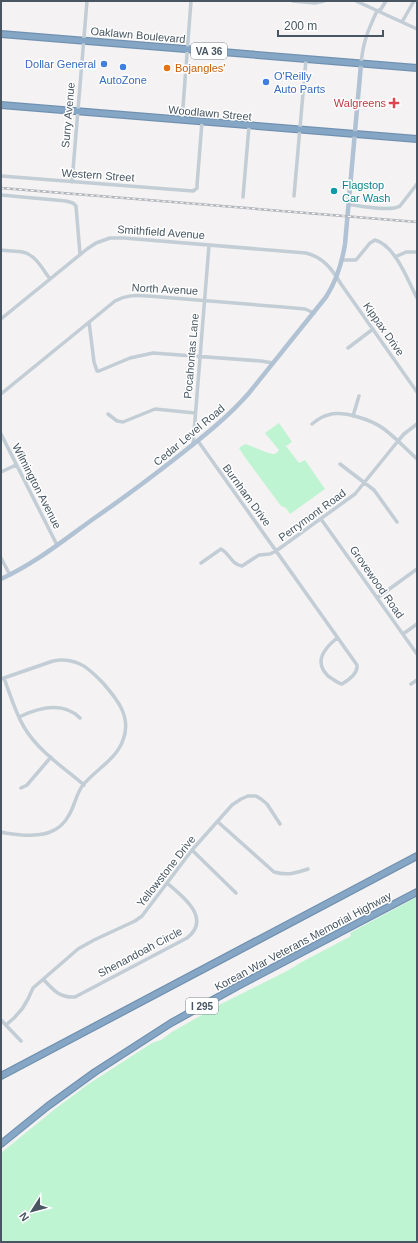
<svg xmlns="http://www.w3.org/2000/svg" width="418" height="1243" font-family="Helvetica,sans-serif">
<rect width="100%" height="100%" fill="#f4f2f2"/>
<path fill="#bef4d2" d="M 279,423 L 292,442 L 286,446 L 299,463 L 305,460 L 325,489 L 290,514 L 286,508 L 281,506 L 244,456 L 239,448 L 245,444 C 250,445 270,455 274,454 C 276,454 277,452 279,450 L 265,433 Z
M 417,897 L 417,1242 L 1,1242 L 1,1153 L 55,1109 L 87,1085 L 152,1043 L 161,1040 L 172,1032 L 221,1004 L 287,971 L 300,963 L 351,936 L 350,933 Z"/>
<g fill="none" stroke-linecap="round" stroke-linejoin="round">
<defs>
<path id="highway" d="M 1,34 L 417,68
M 1,105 L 417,139
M 1,1076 L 417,856
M 1,1144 L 48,1106 L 95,1072 L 171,1023 L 238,986 L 417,892"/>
</defs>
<use href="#highway" stroke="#7191b1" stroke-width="8"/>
<path stroke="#c2cdd5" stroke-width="3.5" d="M 293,1 L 315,3 L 324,1
M 356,1 L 417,29
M 402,22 L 414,1
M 361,64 C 363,42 368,30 377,11 L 381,9 L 386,1
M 182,120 L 191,1
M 1,176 L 193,191 L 197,188 L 197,185 L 202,122
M 72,182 L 87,1
M 1,195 L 66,201 L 73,203 L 76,206 L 80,254
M 294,196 L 306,59
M 243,197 L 249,126
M 348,204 C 360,206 390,212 400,206 L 417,184
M 1,250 C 8,251 16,251 23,252 C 36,255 43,270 50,279
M 395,257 L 406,252 L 417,252
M 342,260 L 356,260 L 370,243 L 375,240 C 395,245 408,281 417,298
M 1,319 L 87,249 L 96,243 L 110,238 L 124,238 L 306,253 C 323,257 332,269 341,284 L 417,392
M 89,322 L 94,362 L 97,371 L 99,371 L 130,358 L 153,353 L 261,361 L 273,363
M 348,348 L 373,329
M 1,394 L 115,301 C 126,295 135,295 148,296 L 283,307 L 305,309 L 314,313
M 108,414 L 117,421 L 123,422 L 155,409 L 195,413
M 353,416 L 359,396
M 312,424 C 317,420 322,416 328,415 C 343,410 372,420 384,429 C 396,438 406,449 417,459
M 1,434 L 57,545
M 198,441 L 357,665 C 358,673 349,680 342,684 C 337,683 333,679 328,676 C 313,661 325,648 337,638
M 193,445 L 209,245
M 340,464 L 374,490 L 397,522
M 1,472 L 16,465
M 321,519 L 417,654
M 1,558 L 10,575
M 201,563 L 221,549 C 230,554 231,564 242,566 L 259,555 L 270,554 L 276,551 L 355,494 L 398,441 L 404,434 L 417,424
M 377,598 L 417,569
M 403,634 L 417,624
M 4,678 C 10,694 15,712 24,727 C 38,751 63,767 84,785
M 1,679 L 53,661 C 62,659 71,660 80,664 C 89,668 96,676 103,683 C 117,699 132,717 123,740 C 116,760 96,769 83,785 C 76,794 75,805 69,815 C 59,834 41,836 22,835 C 15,834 8,834 1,832
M 411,684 L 417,680
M 19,717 C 38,708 63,701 80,718
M 21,788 L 27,785 L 51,757
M 218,822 L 274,872 C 288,876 295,873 308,869
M 192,850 L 236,893
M 43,979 C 53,990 60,998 75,997 L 187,938 C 212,919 183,896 167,883
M 1,1020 L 21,1041
M 6,1025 L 14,1018 L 22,1009 L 28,999 L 33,988 L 78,949 L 94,940 L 135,921 L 142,916 L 192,850 L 232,805 L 241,799 L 248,796 L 256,796 L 261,799 L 267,804 L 280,824"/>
<path stroke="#b0c2d3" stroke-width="4.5" d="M 1,579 C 36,563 65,539 96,517 C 125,497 153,476 181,454 C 205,435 229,416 249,393 L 326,297 C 337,280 342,263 345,244 L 361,64"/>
<use href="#highway" stroke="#86a6c5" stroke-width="5.5"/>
<defs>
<path id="rail" d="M 1,188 L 417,222"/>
</defs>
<use href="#rail" stroke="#b3b7bd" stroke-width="2.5"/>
<use href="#rail" stroke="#fff" stroke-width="1" stroke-dasharray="3" stroke-linecap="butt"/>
</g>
<g fill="#3f7fe0" stroke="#fff" stroke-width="1.5">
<circle cx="104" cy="64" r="4"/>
<circle cx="123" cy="67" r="4"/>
<circle cx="266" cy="82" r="4"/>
</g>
<circle fill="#e8710a" stroke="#fff" stroke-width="1.5" cx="167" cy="68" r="4"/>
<path fill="#e0444e" stroke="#fff" stroke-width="1.5" d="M392 97h4v4h4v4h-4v4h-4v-4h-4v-4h4z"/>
<circle fill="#0f9aa8" stroke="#fff" stroke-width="1.5" cx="334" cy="191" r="4"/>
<g text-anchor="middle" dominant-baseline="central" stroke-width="3" stroke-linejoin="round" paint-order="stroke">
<g fill="#fff" stroke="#7e8991" stroke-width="1">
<rect x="191" y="43" width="36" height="16" rx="3"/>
<rect x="186" y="998" width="32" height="16" rx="3"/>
</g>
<g font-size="10" font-weight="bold" fill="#475662">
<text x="209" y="51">VA 36</text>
<text x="202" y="1006">I 295</text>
</g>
<g font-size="11" fill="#475662" stroke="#fff">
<text transform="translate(138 35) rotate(5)">Oaklawn Boulevard</text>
<text transform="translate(210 113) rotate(5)">Woodlawn Street</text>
<text transform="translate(68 115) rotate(-85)">Surry Avenue</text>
<text transform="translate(98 175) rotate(4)">Western Street</text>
<text transform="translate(161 232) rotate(4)">Smithfield Avenue</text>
<text transform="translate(165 289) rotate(3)">North Avenue</text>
<text transform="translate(384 329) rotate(55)">Kippax Drive</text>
<text transform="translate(191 356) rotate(-85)">Pocahontas Lane</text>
<text transform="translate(189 435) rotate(-40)">Cedar Level Road</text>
<text transform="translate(37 486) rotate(63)">Wilmington Avenue</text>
<text transform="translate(247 495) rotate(54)">Burnham Drive</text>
<text transform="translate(312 515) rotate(-36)">Perrymont Road</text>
<text transform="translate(377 582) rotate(55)">Grovewood Road</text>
<text transform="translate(166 871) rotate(-52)">Yellowstone Drive</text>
<text transform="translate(303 941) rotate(-28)">Korean War Veterans Memorial Highway</text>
<text transform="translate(140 952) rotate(-28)">Shenandoah Circle</text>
</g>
<g font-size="11" fill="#366cbe" stroke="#fff" text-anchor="end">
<text x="96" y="64">Dollar General</text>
<text x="274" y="76" text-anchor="start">O'Reilly<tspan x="274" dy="13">Auto Parts</tspan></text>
<text x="123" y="80" text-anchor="middle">AutoZone</text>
</g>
<g font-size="11" fill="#c56008" stroke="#fff" text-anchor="start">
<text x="175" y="68">Bojangles'</text>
</g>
<g font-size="11" fill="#be3a42" stroke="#fff" text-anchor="end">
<text x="386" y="103">Walgreens</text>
</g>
<g font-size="11" fill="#0d838f" stroke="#fff" text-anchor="start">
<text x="342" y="185">Flagstop<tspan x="342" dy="13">Car Wash</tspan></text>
</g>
</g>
<rect width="418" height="1243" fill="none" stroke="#475662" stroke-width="4"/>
<g transform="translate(32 1211) rotate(234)" stroke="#ffffff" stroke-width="3" paint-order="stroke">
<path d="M0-3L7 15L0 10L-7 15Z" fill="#475662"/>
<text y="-6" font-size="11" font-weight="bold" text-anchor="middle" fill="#475662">N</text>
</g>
<path d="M278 30v6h105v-6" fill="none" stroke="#475662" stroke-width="2"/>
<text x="284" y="30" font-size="12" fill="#475662" stroke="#ffffff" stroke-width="3" paint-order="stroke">200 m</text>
</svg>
